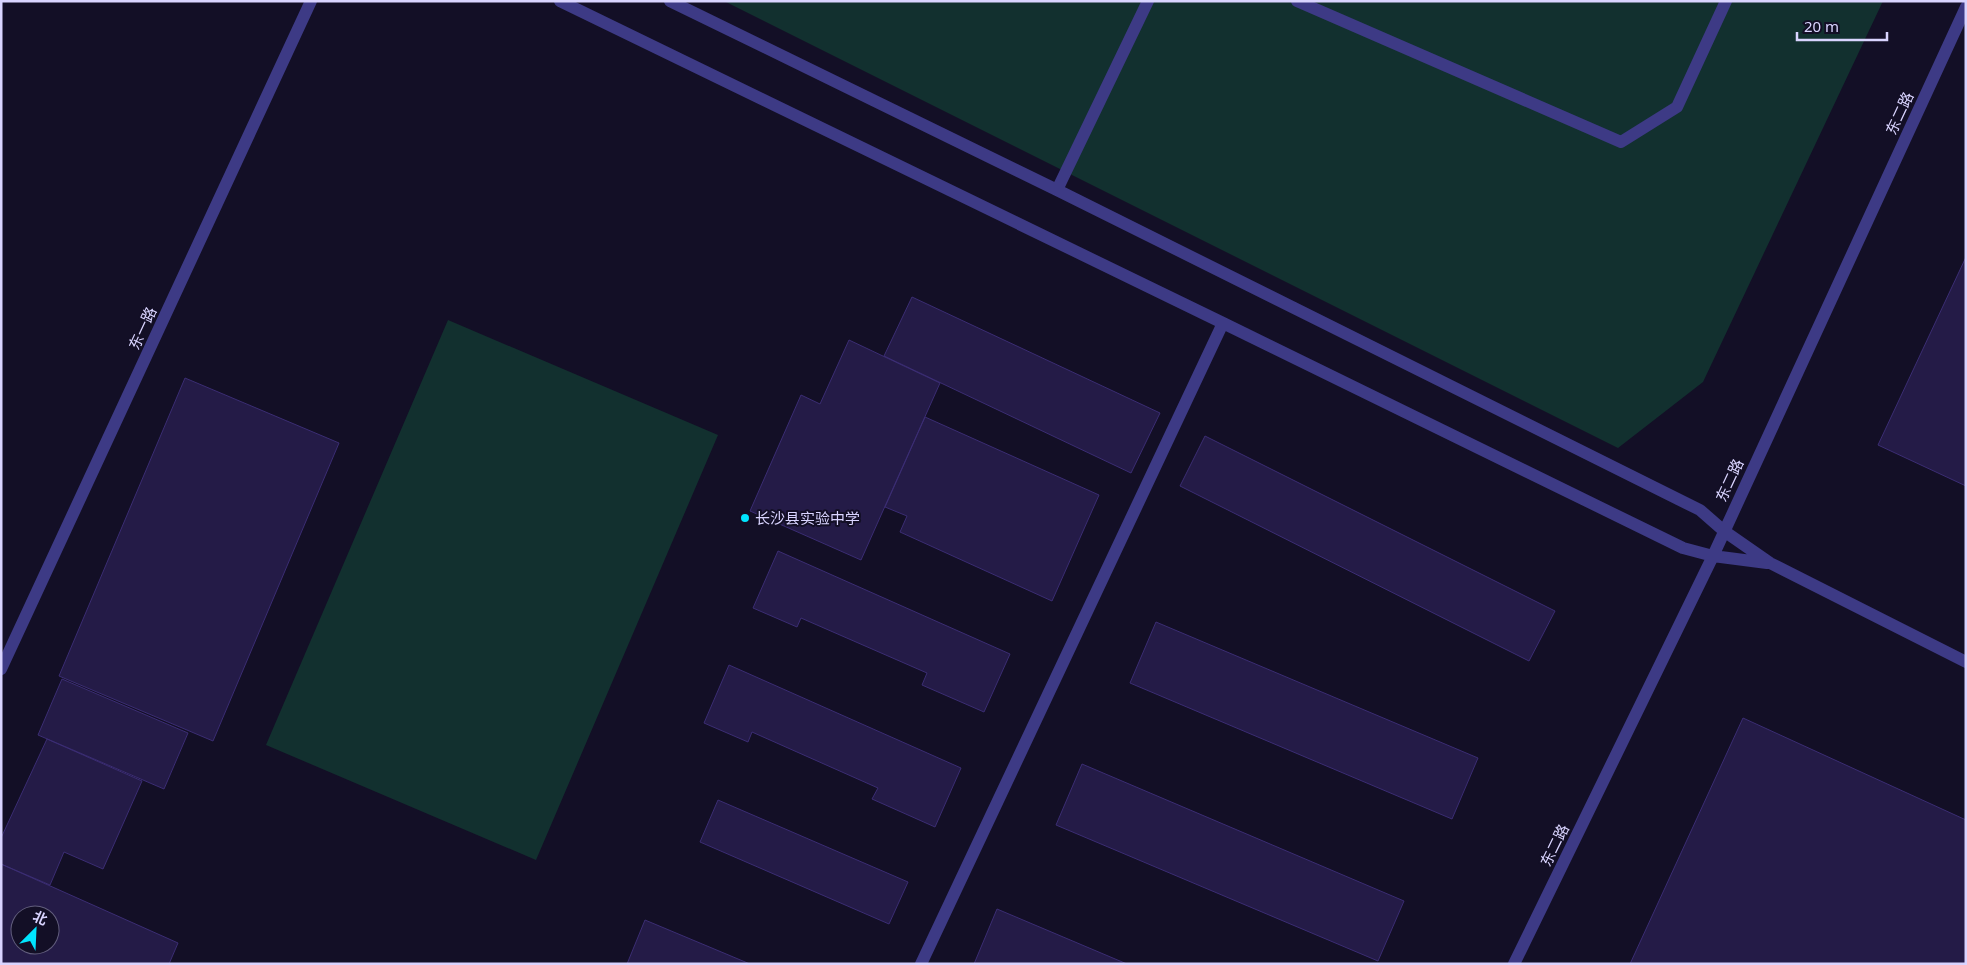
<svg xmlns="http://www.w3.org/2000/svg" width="1967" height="965" font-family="'Noto Sans','Noto Sans SC',sans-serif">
<rect width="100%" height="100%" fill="#130f26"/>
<path fill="#12302f" d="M 724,1 L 1883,1 L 1703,382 L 1618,448 Z
M 448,320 L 718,435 L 536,860 L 266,745 Z"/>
<path fill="#241b47" stroke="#3b2d73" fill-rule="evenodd" d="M 1966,257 L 1966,486 L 1878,445 Z
M 912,297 L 1160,413 L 1131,473 L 884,356 Z
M 849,340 L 940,383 L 861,560 L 750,511 L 801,395 L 820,404 Z
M 185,378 L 339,443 L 213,741 L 59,676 Z
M 925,417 L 1099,495 L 1052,601 L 900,532 L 907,516 L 885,507 Z
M 1205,436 L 1555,611 L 1529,661 L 1180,486 Z
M 778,551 L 1010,654 L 984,712 L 922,685 L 927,673 L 801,618 L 797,627 L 753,608 Z
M 1156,622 L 1478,758 L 1452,819 L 1130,683 Z
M 729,665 L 961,768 L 935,827 L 872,799 L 878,788 L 752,732 L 748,742 L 704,723 Z
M 62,679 L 188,733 L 164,789 L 38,735 Z
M 1743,718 L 1966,820 L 1966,964 L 1630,964 Z
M 47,739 L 142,781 L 103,869 L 64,852 L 50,885 L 1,864 L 1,838 Z
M 1082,764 L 1404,901 L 1378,961 L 1056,825 Z
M 718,800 L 908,882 L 889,924 L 700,842 Z
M 1,864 L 178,943 L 169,964 L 1,964 ZM 20,915 L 50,915 L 50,945 L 20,945 Z
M 997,909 L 1127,964 L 974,964 Z
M 645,920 L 750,964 L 627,964 Z"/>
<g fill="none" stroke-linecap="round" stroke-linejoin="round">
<path stroke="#3d3a85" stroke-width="12" d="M 560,1 L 1223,323 L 1683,548 L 1713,556 L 1767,563
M 670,1 L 1057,190 L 1700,510 L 1724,531 L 1770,563 L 1966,662
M 1297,1 L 1621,142 L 1677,107 L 1726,1
M 1057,190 L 1148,1
M 1,669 L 311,1
M 921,964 L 1223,323
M 1514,964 L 1713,556 L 1966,7"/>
</g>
<circle fill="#00e5ff" stroke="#130f26" stroke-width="2" cx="745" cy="518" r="5"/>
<g text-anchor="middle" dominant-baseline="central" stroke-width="4" stroke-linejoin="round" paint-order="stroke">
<g font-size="15" fill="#d9d4ff" stroke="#130f26">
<text transform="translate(1899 113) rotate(-65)">东二路</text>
<text transform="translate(142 328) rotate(-65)">东一路</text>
<text transform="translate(1729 480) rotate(-65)">东二路</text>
<text transform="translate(1554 845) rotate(-64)">东二路</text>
</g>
<g font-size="15" fill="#d9d4ff" stroke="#130f26" text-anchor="start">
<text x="755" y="518">长沙县实验中学</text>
</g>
</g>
<rect width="1967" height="965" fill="none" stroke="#d9d4ff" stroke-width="5"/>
<g transform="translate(35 930) rotate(24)"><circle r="24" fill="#130f26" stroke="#625e7d"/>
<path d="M0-4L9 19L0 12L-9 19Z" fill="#00e5ff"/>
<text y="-8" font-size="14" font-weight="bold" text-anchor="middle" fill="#d9d4ff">北</text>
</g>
<path d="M1797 32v8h90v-8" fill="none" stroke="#d9d4ff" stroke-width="2.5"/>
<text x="1804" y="32" font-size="15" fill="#d9d4ff" stroke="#130f26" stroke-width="4" paint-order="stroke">20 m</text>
</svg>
